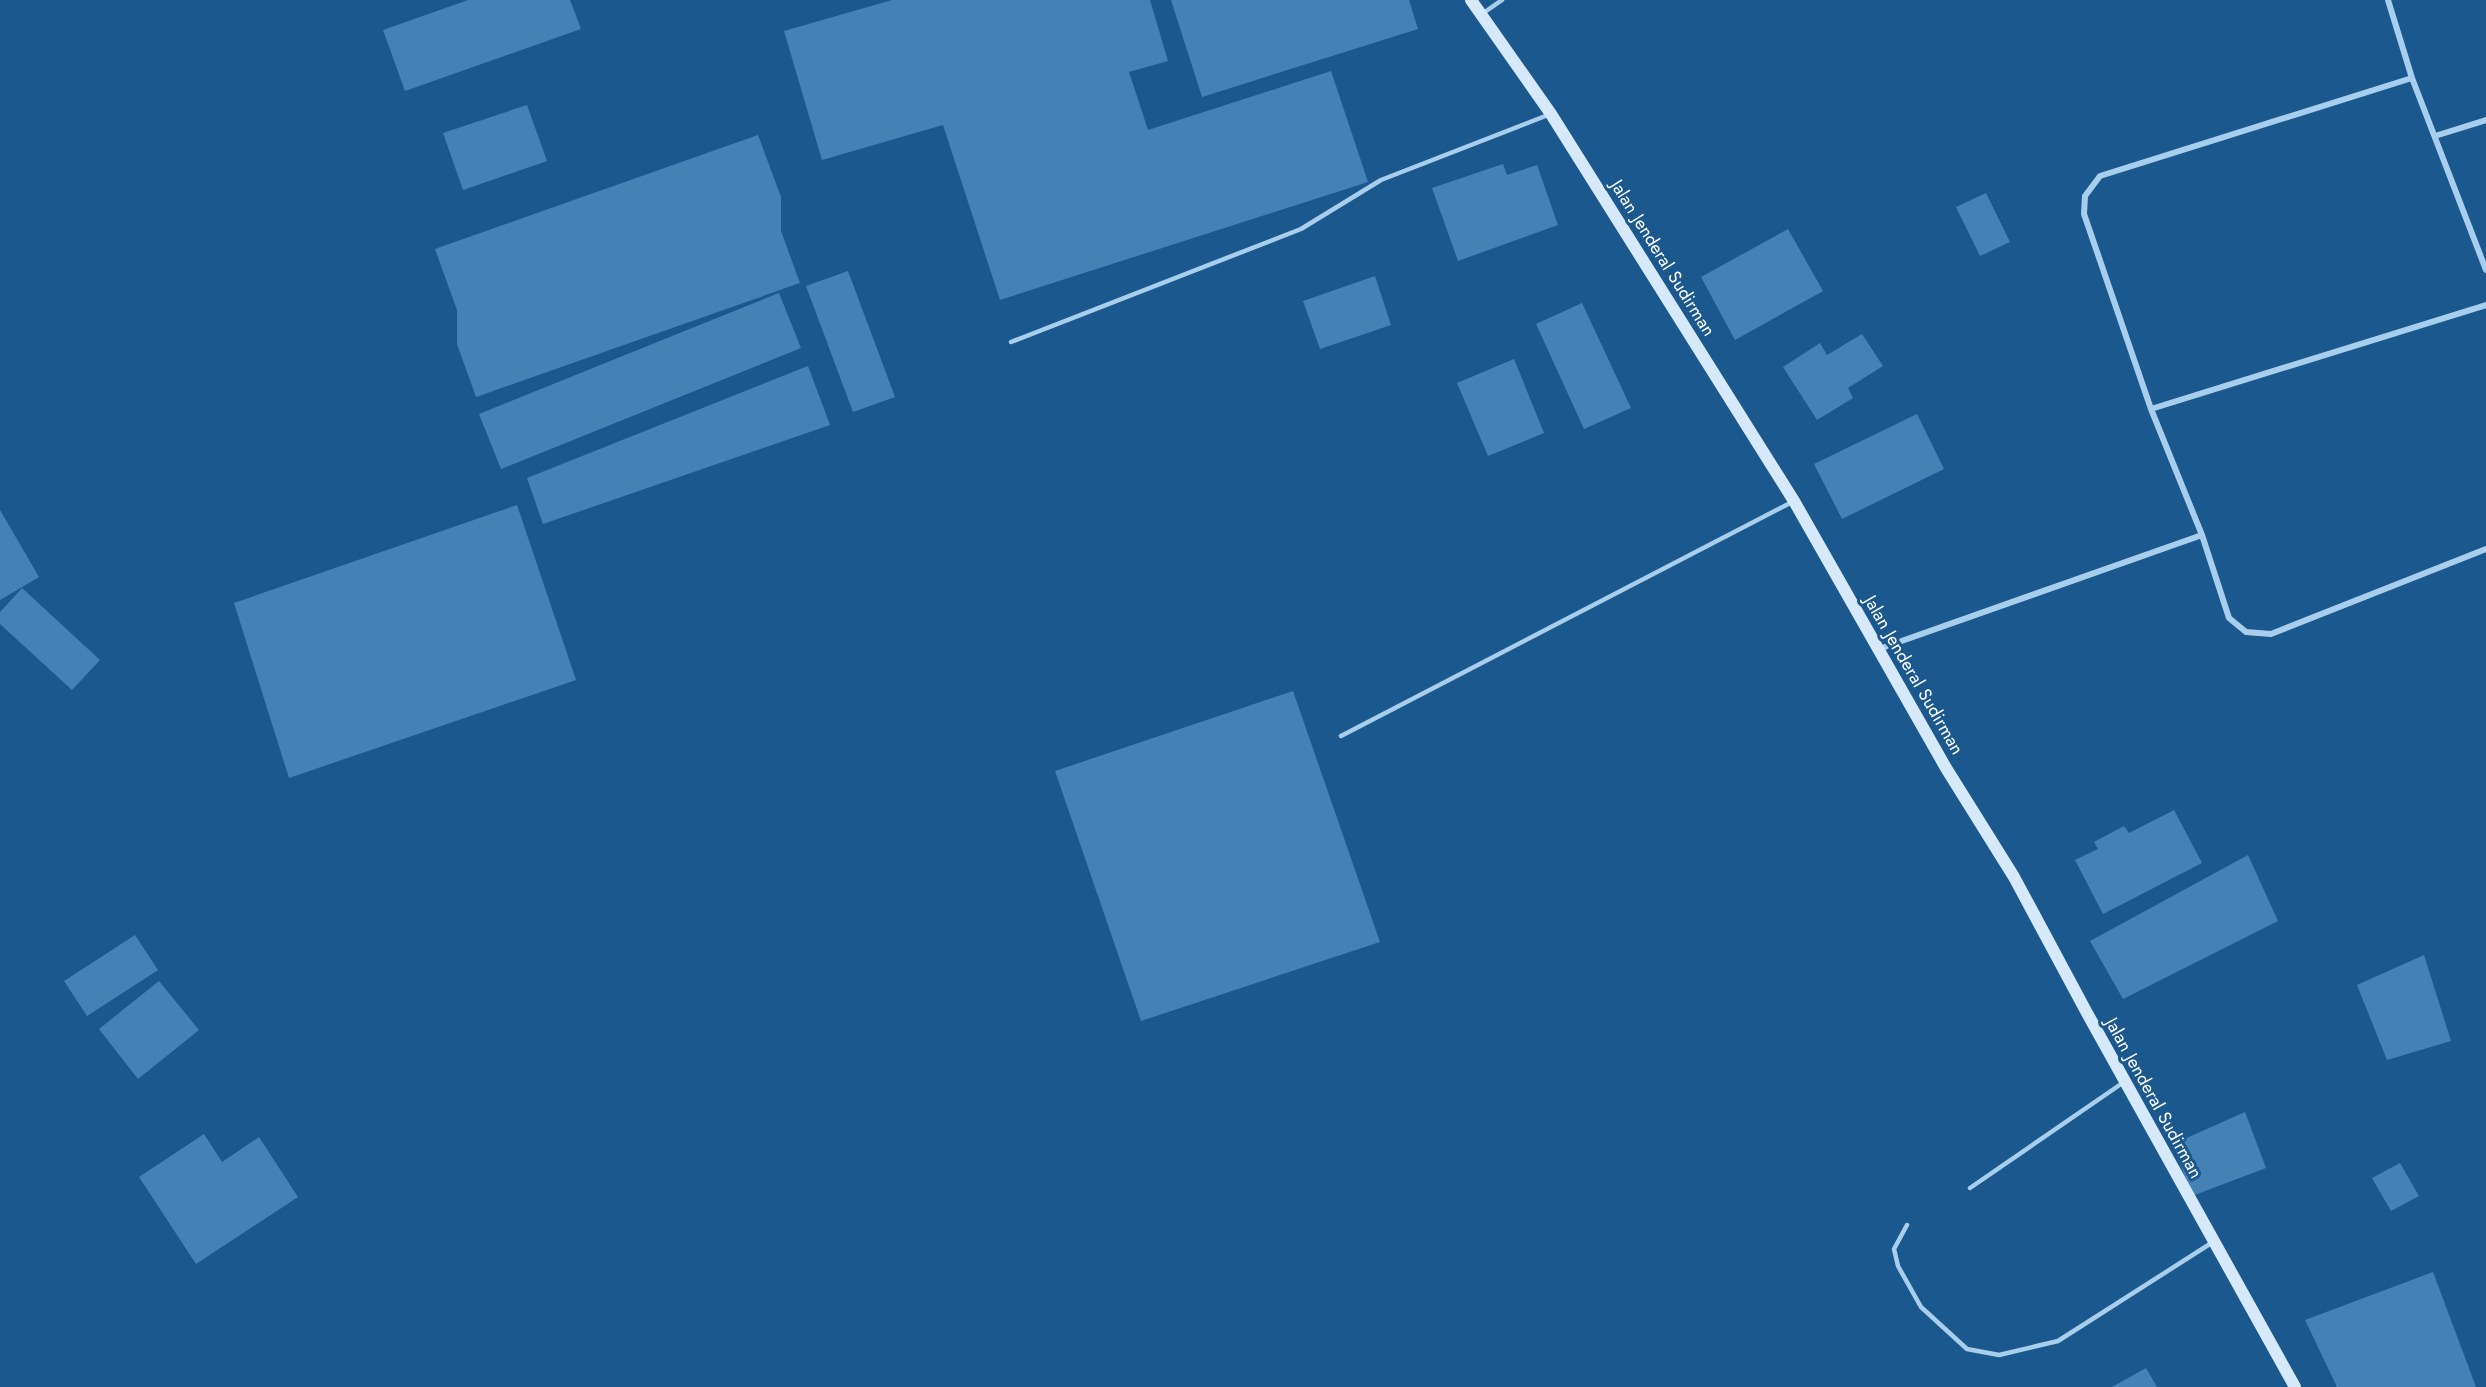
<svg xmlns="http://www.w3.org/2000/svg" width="2486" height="1387" font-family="Jost,sans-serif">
<rect width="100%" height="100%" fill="#1b588e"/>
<path fill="#4482b6" d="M 468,0 L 570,0 L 581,29 L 405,91 L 383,30 Z
M 892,0 L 1150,0 L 1168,61 L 1129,72 L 1148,130 L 1331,71 L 1368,182 L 1000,300 L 943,125 L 822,160 L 784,31 Z
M 1171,0 L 1409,0 L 1418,29 L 1202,97 Z
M 527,105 L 547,161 L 463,190 L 443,133 Z
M 758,135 L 781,197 L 781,231 L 800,283 L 476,397 L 457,344 L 457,310 L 435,249 Z
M 1503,164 L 1507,175 L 1537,165 L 1558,225 L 1458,261 L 1432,188 Z
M 1986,193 L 2010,242 L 1980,256 L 1956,207 Z
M 1788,229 L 1823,291 L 1735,340 L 1701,277 Z
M 848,271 L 895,397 L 853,412 L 806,286 Z
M 1375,276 L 1391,325 L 1320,349 L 1303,301 Z
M 779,293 L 801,348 L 501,469 L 479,414 Z
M 1582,303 L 1631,408 L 1584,429 L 1536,324 Z
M 1862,334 L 1883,366 L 1848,388 L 1853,398 L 1817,420 L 1783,367 L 1820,343 L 1827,355 Z
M 1514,359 L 1544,433 L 1488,456 L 1457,383 Z
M 808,366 L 830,425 L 543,524 L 527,478 Z
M 1917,414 L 1944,469 L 1842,519 L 1814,464 Z
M 517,505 L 576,680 L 289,778 L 234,603 Z
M 0,510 L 39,577 L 0,600 Z
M 22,588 L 100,660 L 72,690 L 0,624 L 0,612 Z
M 1293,691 L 1380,942 L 1141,1021 L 1055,771 Z
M 2174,810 L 2202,863 L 2103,914 L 2075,860 L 2098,849 L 2094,842 L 2124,826 L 2129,833 Z
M 2248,855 L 2278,921 L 2123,999 L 2090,941 Z
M 135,935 L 158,970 L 87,1016 L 64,981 Z
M 2424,955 L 2451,1041 L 2387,1060 L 2357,985 Z
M 159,981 L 199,1030 L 138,1079 L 99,1029 Z
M 2245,1112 L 2266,1168 L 2192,1196 L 2173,1144 Z
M 204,1134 L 222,1162 L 259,1137 L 298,1197 L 196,1264 L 139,1177 Z
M 2400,1163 L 2419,1196 L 2391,1211 L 2372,1178 Z
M 2433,1272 L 2476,1387 L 2337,1387 L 2305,1320 Z
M 2146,1368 L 2157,1387 L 2112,1387 Z"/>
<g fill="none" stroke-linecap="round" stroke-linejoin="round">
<path stroke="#a8ceee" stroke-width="4.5" d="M 1482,14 L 1502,0
M 1011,342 L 1301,229 L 1381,180 L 1548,115
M 1341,736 L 1794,501
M 1970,1188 L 2124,1082
M 1907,1225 L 1894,1249 L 1898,1266 L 1921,1307 L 1967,1349 L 1999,1355 L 2058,1341 L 2213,1242"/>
<path stroke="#a8ceee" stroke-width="6" d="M 2388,0 L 2412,78 L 2100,176 L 2085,196 L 2084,214 L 2151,409 L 2202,535 L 2229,618 L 2246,632 L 2271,634 L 2486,549
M 2412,78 L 2486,270
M 2435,136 L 2486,120
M 2151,409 L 2486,305
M 1879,649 L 2202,535"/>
<path stroke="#d5e9fa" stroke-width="12" d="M 1471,0 L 1551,114 L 1794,501 L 1946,768 L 2014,877 L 2087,1013 L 2295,1387"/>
</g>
<g text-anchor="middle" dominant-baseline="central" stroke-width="6" stroke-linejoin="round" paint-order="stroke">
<g font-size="18" fill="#fff" stroke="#1b588e">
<text transform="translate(1663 258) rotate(58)">Jalan Jenderal Sudirman</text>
<text transform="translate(1914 675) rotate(60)">Jalan Jenderal Sudirman</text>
<text transform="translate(2154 1098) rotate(61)">Jalan Jenderal Sudirman</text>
</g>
</g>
</svg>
